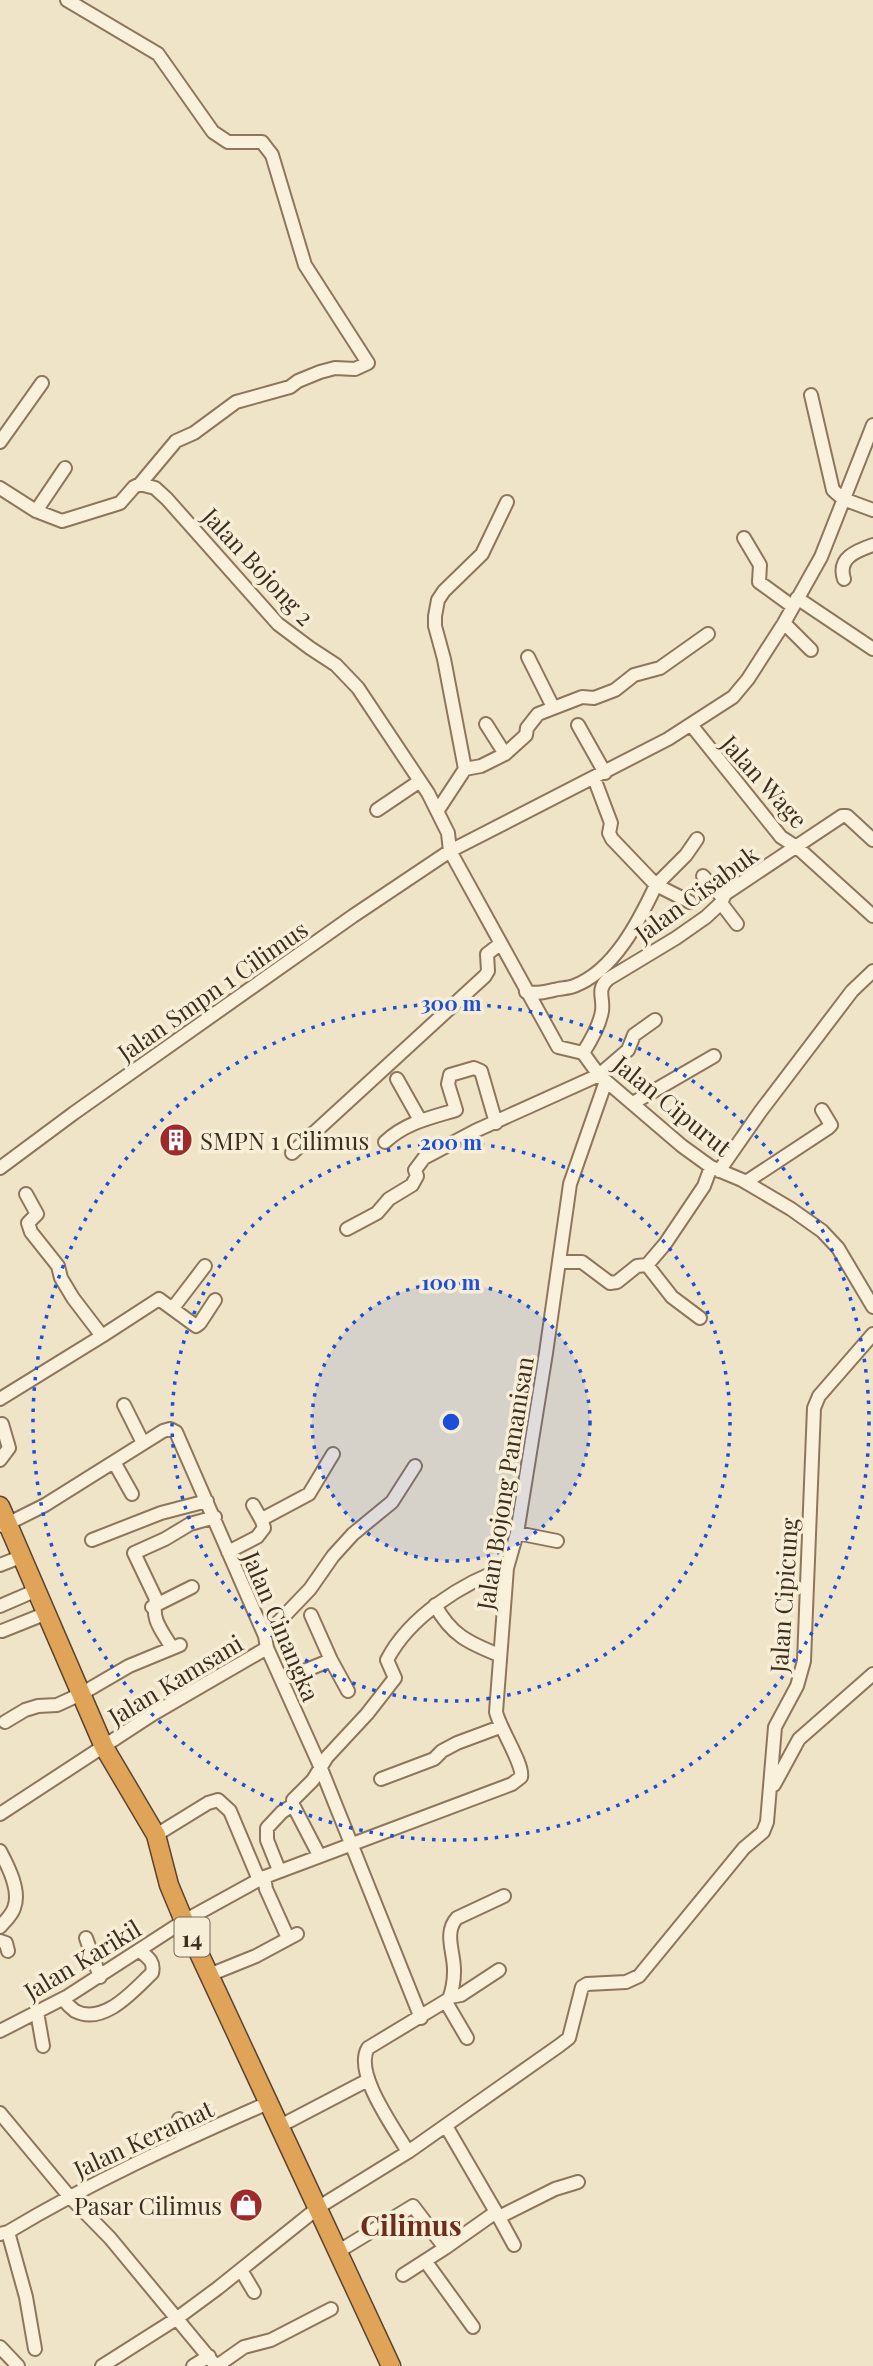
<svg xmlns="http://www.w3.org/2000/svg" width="873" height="2366" font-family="'Playfair Display',serif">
<rect width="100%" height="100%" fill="#f0e4c8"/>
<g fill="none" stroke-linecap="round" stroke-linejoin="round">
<defs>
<path id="minor" d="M 67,0 L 158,54 L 213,132 L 228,142 L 262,142 L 272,155 L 305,265 L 368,363 L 355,369 L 335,368 L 320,372 L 298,381 L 290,387 L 236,402 L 194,433 L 176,441 L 140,484
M 811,395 L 833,490 L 843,499 L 873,510
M 0,442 L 42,383
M 0,488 L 36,511 L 62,521 L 120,503 L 134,487 L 140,484 L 155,488 L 167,499 L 278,624 L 310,648 L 336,665 L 358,688 L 428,793 L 448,833 L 450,851 L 558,1047 L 583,1053 L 599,1075 L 682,1146 L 711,1167 L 742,1180 L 791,1209 L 822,1231 L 838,1248 L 873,1307
M 36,511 L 65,468
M 744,538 L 760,565 L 759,582 L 792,606
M 844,579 C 837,558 856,551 873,545
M 797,598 L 873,649
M 784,623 L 811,650
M 528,657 L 553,707
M 578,725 L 605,773
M 692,726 L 781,837 L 798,848 L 873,916
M 505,754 L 526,735 L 527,728 L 538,714 L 582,697 L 594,698 L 615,690 L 634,675 L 660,668 L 708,634
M 465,769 L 444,659 L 435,626 L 435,616 L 438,600 L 444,591 L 482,554 L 507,502
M 377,810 L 420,781
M 438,810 L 465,769 L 481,766 L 505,754 L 486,724
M 703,876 L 722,897
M 690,902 L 656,885 L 686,855 L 697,839
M 721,903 L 737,924
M 526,992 C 539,994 545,992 558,989 C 563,988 569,988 574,986 C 614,971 639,921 656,885 L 612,839 L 609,833 L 611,823 L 594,778
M 583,1053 C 590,1042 600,1024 602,1011 C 604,997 596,990 608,979 L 676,938 L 706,917 L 721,903 L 725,894 L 842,816 L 847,816 L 873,840
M 397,1079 L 420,1120
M 633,1103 L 714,1056
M 385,1142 C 405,1123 429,1118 456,1110 L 448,1084 L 450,1075 L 474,1068 L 481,1071 L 496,1123
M 292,1153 L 485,976 L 488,971 L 487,954 L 500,944
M 0,1168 L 74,1113 L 353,916 L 450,851 L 668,739 L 733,697 L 748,679 L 784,623 L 821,557 L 873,425
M 719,1171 L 760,1112 L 852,991 L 873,971
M 746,1182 L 828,1128 L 831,1125 L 822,1110
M 26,1194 L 37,1214 L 28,1223 L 31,1232 L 58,1266 L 61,1278 L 73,1298 L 102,1336 L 159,1299 L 196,1326 L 200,1323 L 215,1300
M 347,1229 L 377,1213 L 389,1199 L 412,1185 L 417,1176 L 415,1170 L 424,1158 L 475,1131 L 599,1075 L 628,1050 L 634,1035 L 655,1020
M 559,1262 L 582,1262 L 610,1283 L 617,1282 L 637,1266 L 647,1265 L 665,1244 L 704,1186 L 711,1167
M 647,1265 L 672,1297 L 700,1318
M 173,1308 L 205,1266
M 0,1399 L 102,1336
M 124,1405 L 143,1443
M 0,1460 L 9,1448 L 2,1424
M 114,1462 L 132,1494
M 253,1505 L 262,1521
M 3,1526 L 45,1505 L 163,1431 L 170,1429 L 176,1432 L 265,1636 L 267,1648 L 320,1766 L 421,2018
M 517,1533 L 557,1541
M 92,1540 L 161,1513 L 207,1501
M 228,1552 L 257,1537 L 264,1528 L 262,1521 L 264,1518 L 309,1494 L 333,1454
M 0,1565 L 23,1556
M 435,1605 C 451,1635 469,1643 499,1655
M 0,1606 L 37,1590
M 152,1607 L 192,1587
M 311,1615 L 331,1660 L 348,1691
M 2,1631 L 47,1613
M 265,1636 L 310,1589 L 333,1556 L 353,1534 L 392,1502 L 415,1466
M 172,1648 C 161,1629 151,1620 156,1599 L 134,1553 L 165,1539 L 190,1524 L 215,1517
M 282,1680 L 331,1660
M 5,1722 L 25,1710 L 38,1706 L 57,1705 L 81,1694 L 129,1666 L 180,1645
M 381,1779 L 434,1759 L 442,1751 L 457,1743 L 500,1727
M 774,1785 L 799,1739 L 873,1674
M 293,1805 L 319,1855
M 0,1814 L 153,1714 L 267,1648
M 156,1835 L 208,1803 L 218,1800 L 230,1811 L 259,1880
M 0,1851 C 8,1866 21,1891 14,1908 C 12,1915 5,1921 0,1927
M 279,1870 L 267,1840 L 267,1828 L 282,1812 L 293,1805 L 293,1800 L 313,1780 L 327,1757 L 367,1714 L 395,1678 L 387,1660 C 409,1617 463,1582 507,1568
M 264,1877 L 266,1889 L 288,1938
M 86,1938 L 100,1977
M 0,1941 L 6,1943 L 8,1951
M 209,1975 L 256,1956 L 297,1934
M 450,1997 L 461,1995 L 499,1970
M 63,1999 C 66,2003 71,2008 75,2011 C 104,2026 134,1990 152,1973 C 155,1961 147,1957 139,1950
M 446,2002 L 467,2038
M 37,2012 L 43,2046
M 0,2031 L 68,1996 L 184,1921 L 262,1878 L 512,1784 L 521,1777 C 524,1765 500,1729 496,1712 L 507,1568 L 517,1533 L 546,1353 L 570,1184 L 606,1081
M 0,2113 L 69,2196 L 110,2238 L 216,2366
M 179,2119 L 183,2140
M 280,2126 L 368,2080
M 408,2152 C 395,2129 353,2073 368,2048 L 449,1999 C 452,1991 454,1981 454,1972 C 455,1954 443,1933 457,1918 L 504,1896
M 496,2212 L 514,2245
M 499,2217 L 555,2189 L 578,2182
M 8,2232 L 26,2297 L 35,2349
M 0,2234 L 8,2232 C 91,2182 179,2142 268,2103
M 445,2248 L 496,2212 L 446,2126
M 339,2251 L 413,2206 L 445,2248 L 403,2275
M 426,2262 L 473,2327
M 241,2270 L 254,2292
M 0,2347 L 18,2366
M 102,2366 L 176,2319 L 218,2288 L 319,2207 L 408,2152 L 560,2045 L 569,2038 L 582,1987 L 587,1984 L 626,1982 L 639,1976 L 744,1848 L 763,1832 L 767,1822 L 775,1727 L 797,1686 L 804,1661 L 814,1408 L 819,1396 L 873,1334
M 193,2366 L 209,2356
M 217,2366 L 244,2347 L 271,2340 L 331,2309"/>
<path id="highway" d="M 0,1506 L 104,1747 L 156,1835 L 169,1885 L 184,1921 L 391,2366"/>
</defs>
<use href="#minor" stroke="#8d765c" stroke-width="16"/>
<use href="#highway" stroke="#5b4430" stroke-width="21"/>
<use href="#minor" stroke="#faf1dc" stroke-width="12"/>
<use href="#highway" stroke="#e0a458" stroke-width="18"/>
</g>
<circle cx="451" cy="1422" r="139" fill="#1d4ed8" fill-opacity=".12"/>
<g fill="none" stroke="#1d4ed8" stroke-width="3.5" stroke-dasharray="3.5 7">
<circle cx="451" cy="1422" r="139"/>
<circle cx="451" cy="1422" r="279"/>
<circle cx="451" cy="1422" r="418"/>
</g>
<defs>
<symbol id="building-disc" viewBox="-11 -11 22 22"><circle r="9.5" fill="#9e2a2b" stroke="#f7eed8"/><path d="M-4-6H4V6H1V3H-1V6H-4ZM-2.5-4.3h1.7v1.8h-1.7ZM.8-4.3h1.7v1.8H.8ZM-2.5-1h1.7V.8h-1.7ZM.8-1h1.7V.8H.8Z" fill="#fff"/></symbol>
<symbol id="shop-disc" viewBox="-11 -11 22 22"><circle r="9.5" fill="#9e2a2b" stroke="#f7eed8"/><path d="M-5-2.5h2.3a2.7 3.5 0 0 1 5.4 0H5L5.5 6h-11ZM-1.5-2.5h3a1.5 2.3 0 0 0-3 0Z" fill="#fff"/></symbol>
</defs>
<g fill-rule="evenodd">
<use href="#building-disc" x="157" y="1121" width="38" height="38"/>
<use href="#shop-disc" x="227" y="2186" width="38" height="38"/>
</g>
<g text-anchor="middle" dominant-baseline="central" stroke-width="7" stroke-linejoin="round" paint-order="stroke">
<rect fill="#f7eed8" stroke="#756857" stroke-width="2" x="174.5" y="1917.5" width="35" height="39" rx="5"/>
<g font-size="23" font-weight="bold" fill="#3d2e20">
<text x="192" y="1937">14</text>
</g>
<g font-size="24" fill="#3d2e20" stroke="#f7eed8">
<text transform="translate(259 566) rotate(47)">Jalan Bojong 2</text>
<text transform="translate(765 781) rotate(48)">Jalan Wage</text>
<text transform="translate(696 893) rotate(-36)">Jalan Cisabuk</text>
<text transform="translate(212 990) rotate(-35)">Jalan Smpn 1 Cilimus</text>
<text transform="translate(673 1105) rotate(39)">Jalan Cipurut</text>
<text transform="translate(504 1483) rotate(-81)">Jalan Bojong Pamanisan</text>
<text transform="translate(783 1595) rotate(-86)">Jalan Cipicung</text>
<text transform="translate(282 1626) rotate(67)">Jalan Cinangka</text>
<text transform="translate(175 1679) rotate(-31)">Jalan Kamsani</text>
<text transform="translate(82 1959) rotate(-31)">Jalan Karikil</text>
<text transform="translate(143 2138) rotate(-25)">Jalan Keramat</text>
</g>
<g font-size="24" fill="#3d2e20" stroke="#f7eed8" text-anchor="start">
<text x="200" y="1140">SMPN 1 Cilimus</text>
<text x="222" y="2205" text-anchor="end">Pasar Cilimus</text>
</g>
<g font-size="28" font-weight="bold" fill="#6b2e1e" stroke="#f7eed8">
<text x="411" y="2224">Cilimus</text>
</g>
</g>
<circle cx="451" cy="1422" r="10" fill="#1d4ed8" stroke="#f7eed8" stroke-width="3.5"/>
<g font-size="21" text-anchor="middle" font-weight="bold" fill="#1d4ed8" stroke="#f7eed8" stroke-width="7" stroke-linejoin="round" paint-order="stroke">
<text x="451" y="1011">300 m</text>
<text x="451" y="1150">200 m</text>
<text x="451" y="1290">100 m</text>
</g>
</svg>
